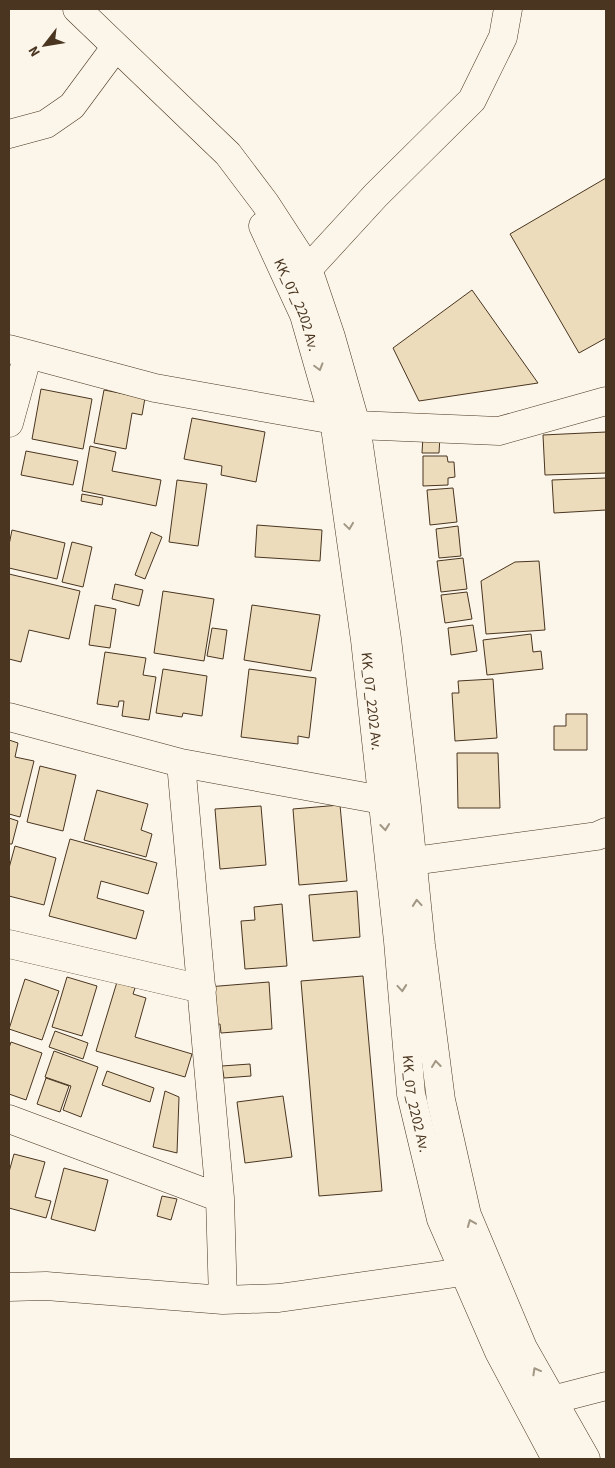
<svg xmlns="http://www.w3.org/2000/svg" width="615" height="1468" font-family="'Source Sans 3',sans-serif">
<rect width="100%" height="100%" fill="#fbf6e9"/>
<path fill="#ecdcbc" stroke="#4a3520" d="M 606,178 L 606,338 L 579,353 L 510,234 Z
M 472,290 L 538,383 L 419,401 L 393,348 Z
M 41,389 L 92,399 L 83,449 L 32,439 Z
M 104,390 L 145,398 L 142,415 L 132,413 L 126,449 L 94,443 Z
M 192,418 L 265,432 L 256,482 L 221,475 L 222,466 L 184,459 Z
M 606,432 L 606,473 L 545,475 L 543,435 Z
M 423,436 L 440,436 L 439,453 L 422,453 Z
M 90,446 L 116,452 L 112,471 L 161,480 L 156,506 L 82,491 Z
M 26,451 L 78,461 L 73,485 L 21,475 Z
M 423,456 L 447,456 L 448,462 L 454,462 L 455,477 L 448,478 L 448,485 L 423,486 Z
M 606,478 L 606,510 L 554,513 L 552,480 Z
M 177,480 L 207,484 L 198,546 L 169,542 Z
M 453,488 L 457,522 L 430,525 L 427,490 Z
M 82,494 L 103,498 L 102,505 L 81,501 Z
M 257,525 L 322,530 L 320,561 L 255,557 Z
M 458,526 L 461,556 L 439,558 L 436,529 Z
M 12,530 L 65,543 L 57,579 L 9,568 L 9,545 Z
M 151,532 L 162,537 L 145,579 L 135,575 Z
M 72,542 L 92,547 L 83,587 L 62,582 Z
M 463,558 L 467,589 L 441,592 L 437,561 Z
M 539,561 L 545,630 L 486,634 L 481,581 L 515,562 Z
M 9,574 L 80,591 L 69,639 L 29,630 L 21,662 L 9,659 Z
M 115,584 L 143,590 L 139,606 L 112,599 Z
M 163,591 L 214,599 L 204,661 L 154,653 Z
M 467,592 L 472,619 L 445,623 L 441,595 Z
M 95,605 L 116,609 L 110,648 L 89,645 Z
M 252,605 L 320,615 L 311,671 L 244,660 Z
M 473,625 L 477,651 L 451,655 L 448,628 Z
M 212,628 L 227,630 L 223,659 L 207,656 Z
M 531,634 L 533,652 L 541,651 L 543,669 L 487,675 L 483,640 Z
M 105,652 L 146,658 L 143,675 L 156,677 L 149,720 L 122,716 L 124,701 L 119,701 L 118,707 L 97,704 Z
M 163,669 L 207,676 L 202,716 L 183,713 L 182,717 L 156,713 Z
M 249,669 L 316,678 L 309,738 L 298,736 L 298,744 L 241,737 Z
M 493,679 L 497,738 L 455,741 L 452,693 L 459,693 L 458,681 Z
M 566,714 L 587,714 L 587,750 L 554,750 L 554,726 L 566,726 Z
M 9,740 L 18,743 L 15,757 L 34,761 L 20,817 L 9,814 Z
M 457,753 L 498,753 L 500,808 L 458,808 Z
M 40,766 L 76,775 L 63,831 L 27,822 Z
M 97,790 L 148,804 L 141,830 L 152,834 L 146,857 L 84,840 Z
M 340,805 L 347,881 L 299,885 L 293,809 Z
M 261,806 L 266,865 L 220,869 L 215,809 Z
M 9,818 L 18,821 L 12,844 L 9,844 Z
M 70,839 L 157,863 L 148,894 L 101,881 L 97,898 L 144,911 L 136,939 L 49,916 Z
M 15,846 L 56,858 L 44,905 L 9,896 L 9,868 Z
M 357,891 L 360,937 L 313,941 L 309,895 Z
M 282,904 L 287,966 L 245,969 L 241,921 L 255,920 L 254,907 Z
M 363,976 L 382,1191 L 319,1196 L 301,981 Z
M 67,977 L 97,986 L 82,1036 L 52,1027 Z
M 25,979 L 59,991 L 42,1040 L 9,1029 Z
M 117,982 L 135,988 L 133,994 L 146,998 L 135,1037 L 192,1054 L 185,1077 L 96,1051 Z
M 269,982 L 272,1029 L 221,1033 L 220,1024 L 211,1025 L 207,987 Z
M 55,1031 L 88,1043 L 83,1059 L 49,1047 Z
M 11,1042 L 42,1053 L 26,1100 L 9,1094 L 9,1048 Z
M 54,1051 L 98,1067 L 81,1117 L 63,1110 L 71,1086 L 45,1077 Z
M 250,1064 L 251,1076 L 224,1078 L 222,1066 Z
M 107,1071 L 154,1088 L 150,1102 L 102,1085 Z
M 46,1078 L 69,1086 L 60,1112 L 37,1104 Z
M 165,1091 L 179,1097 L 177,1153 L 153,1147 Z
M 283,1096 L 292,1157 L 245,1163 L 237,1102 Z
M 14,1154 L 45,1162 L 35,1197 L 51,1201 L 46,1218 L 9,1208 L 9,1172 Z
M 64,1168 L 108,1180 L 95,1231 L 51,1219 Z
M 162,1196 L 177,1199 L 171,1220 L 157,1216 Z"/>
<g fill="none" stroke-linecap="round" stroke-linejoin="round">
<defs>
<path id="minor" d="M 9,134 L 46,124 L 72,106 L 109,56
M 308,269 L 376,195 L 472,100 L 503,37 L 508,9
M 9,349 L 28,354 L 9,423
M 28,354 L 155,388 L 334,420
M 356,425 L 499,431 L 606,401
M 9,717 L 181,763 L 382,800
M 413,861 L 597,836 L 606,832
M 9,944 L 202,989
M 9,1119 L 220,1198 L 181,763
M 220,1198 L 223,1300
M 9,1287 L 46,1286 L 223,1300 L 279,1298 L 463,1272
M 552,1400 L 606,1386"/>
<g id="major">
<path d="M 77,9 L 228,154 L 265,203 L 308,269 L 331,337 L 356,425 L 387,639 L 407,807 L 421,945 L 441,1100 L 467,1215 L 523,1348 L 586,1459"/>
<path id="s1" d="M 263,226 L 304,315 L 334,420 L 365,640 L 398,941 L 411,1094 L 441,1219 L 499,1352 L 556,1459"/>
</g>
</defs>
<use href="#minor" stroke="#4a3520" stroke-width="29"/>
<use href="#major" stroke="#4a3520" stroke-width="29"/>
<use href="#minor" stroke="#fbf6e9" stroke-width="28"/>
<use href="#major" stroke="#fbf6e9" stroke-width="28"/>
</g>
<defs><path id="oneway-chevron" d="M-2-3.5L2.5 0L-2 3.5" fill="none" stroke-width="1.6" stroke-linecap="round" stroke-linejoin="round" transform="scale(1.25)"/></defs>
<g stroke="#a29684">
<use href="#oneway-chevron" transform="translate(319 367) rotate(74)"/>
<use href="#oneway-chevron" transform="translate(349 526) rotate(82)"/>
<use href="#oneway-chevron" transform="translate(385 827) rotate(84)"/>
<use href="#oneway-chevron" transform="translate(417 903) rotate(-95)"/>
<use href="#oneway-chevron" transform="translate(402 988) rotate(85)"/>
<use href="#oneway-chevron" transform="translate(436 1064) rotate(-97)"/>
<use href="#oneway-chevron" transform="translate(471 1223) rotate(-112)"/>
<use href="#oneway-chevron" transform="translate(536 1371) rotate(-119)"/>
</g>
<g text-anchor="middle" dominant-baseline="central" stroke-width="4" stroke-linejoin="round" paint-order="stroke">
<g font-size="15" fill="#4a3520" stroke="#fbf6e9">
<text stroke="none"><textPath href="#s1" startOffset="86">KK_07_2202 Av.</textPath></text>
<text stroke="none"><textPath href="#s1" startOffset="491">KK_07_2202 Av.</textPath></text>
<text stroke="none"><textPath href="#s1" startOffset="896">KK_07_2202 Av.</textPath></text>
</g>
</g>
<rect width="615" height="1468" fill="none" stroke="#4a3520" stroke-width="20"/>
<g transform="translate(45 45) rotate(239)" stroke="#fbf6e9" stroke-width="4" paint-order="stroke">
<path d="M0-4L9 19L0 12L-9 19Z" fill="#4a3520"/>
<text y="-8" font-size="14" font-weight="bold" text-anchor="middle" fill="#4a3520">N</text>
</g>
</svg>
